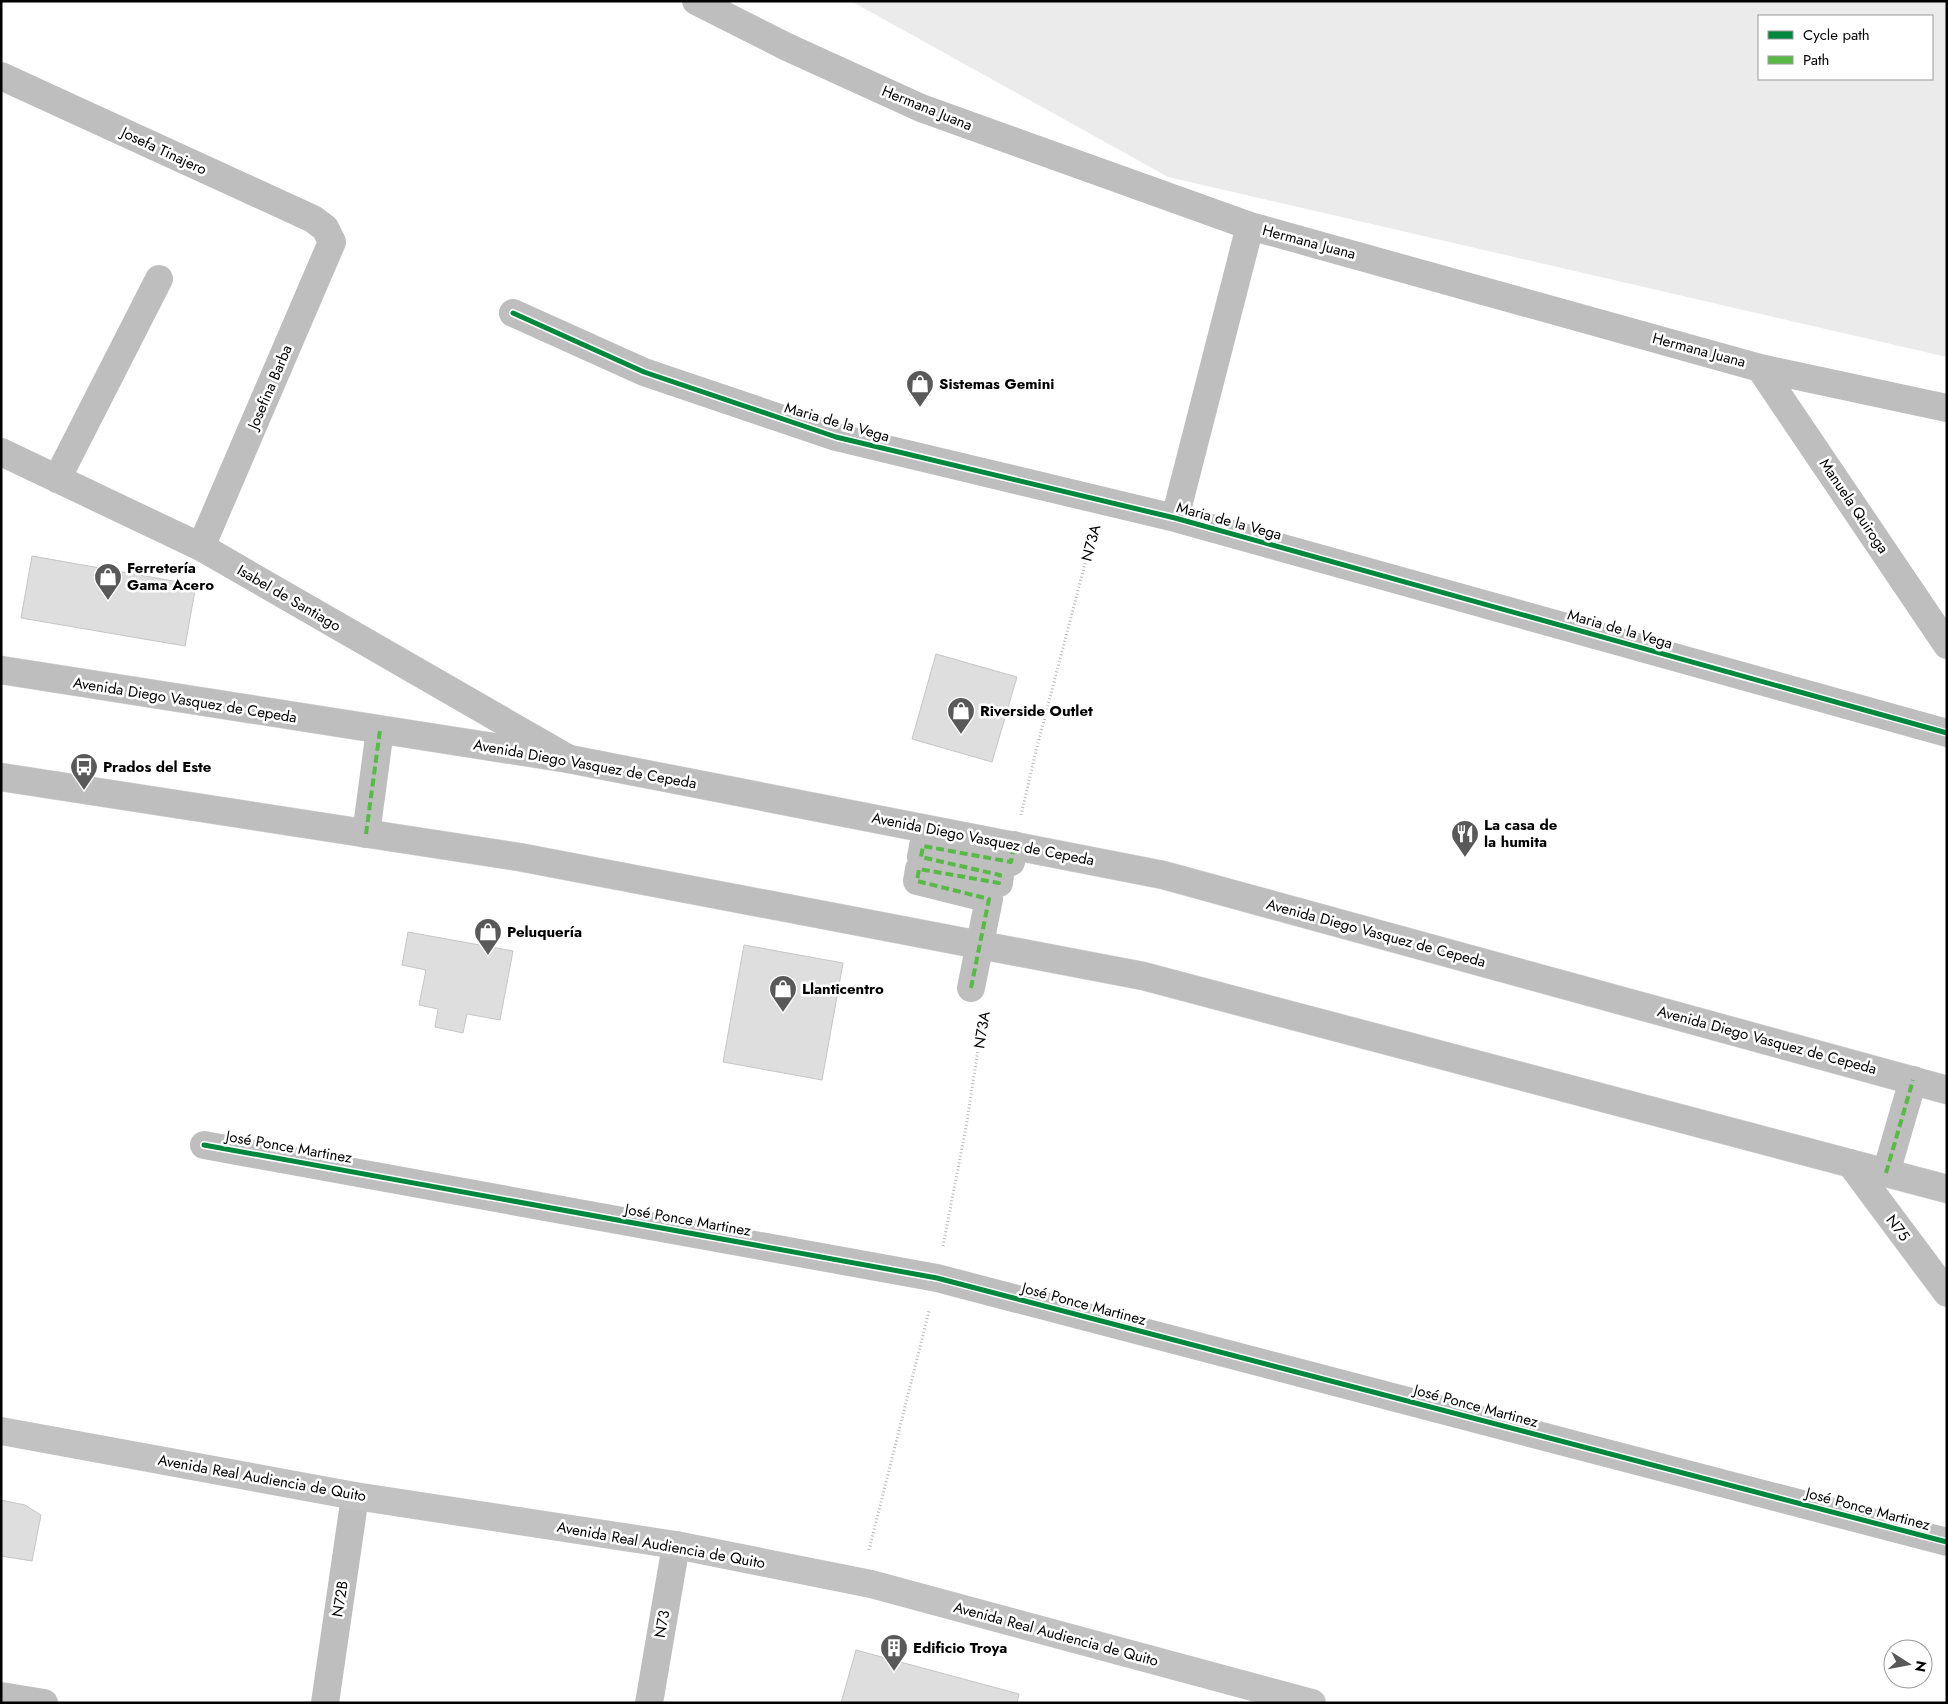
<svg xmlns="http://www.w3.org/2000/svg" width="1948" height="1704" font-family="Jost,sans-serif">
<rect width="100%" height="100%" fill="#fff"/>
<path fill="#ebebeb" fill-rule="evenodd" d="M 851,1 L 1947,1 L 1947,357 L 1168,177 ZM 1759,16 L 1932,16 L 1932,79 L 1759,79 Z"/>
<path fill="#dedede" stroke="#c6c6c6" d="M 32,556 L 196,585 L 185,646 L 21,618 Z
M 936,654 L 1017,677 L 992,762 L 912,739 Z
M 408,932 L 513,951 L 500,1020 L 467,1014 L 463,1033 L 435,1027 L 438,1009 L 419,1005 L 426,970 L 402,965 Z
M 744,945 L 843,963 L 822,1080 L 723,1062 Z
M 1,1500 L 25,1505 L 41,1515 L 32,1561 L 1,1556 Z
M 856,1650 L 1019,1694 L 1017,1703 L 841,1703 Z"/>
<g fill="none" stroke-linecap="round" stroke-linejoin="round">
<defs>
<path id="primary" d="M 1,670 L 569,759 L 1163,875 L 1947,1090
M 1,777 L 519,857 L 1143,976 L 1947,1189"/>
</defs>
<use href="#primary" stroke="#dbdbdb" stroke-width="29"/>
<path stroke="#b9b9b9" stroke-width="3" stroke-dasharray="1 2.5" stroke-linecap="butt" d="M 1021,815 L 1036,751 L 1093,533
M 943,1246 L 966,1127 L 983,1018
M 869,1550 L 929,1311"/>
<path stroke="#bebebe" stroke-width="28" d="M 696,1 L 787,47 L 921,108 L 1250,226 L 1760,368 L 1947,408
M 1,76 L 313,219 L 325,228 L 332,242 L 201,547
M 513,313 L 644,372 L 836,437 L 1175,518 L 1947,733
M 1760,368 L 1947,645
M 1,452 L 201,547 L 569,759
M 57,479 L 159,279
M 1175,518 L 1250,226
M 366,834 L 380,730
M 971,988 L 989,899 L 917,881 L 919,869 L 999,883 L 1000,875 L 921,857 L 923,846 L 1011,862 L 1014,845
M 204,1145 L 937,1278 L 1947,1542
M 1850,1163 L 1947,1293
M 1886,1173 L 1913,1080
M 1,1696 L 44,1703
M 325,1703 L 355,1496
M 649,1703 L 676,1545"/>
<path stroke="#c2c2c2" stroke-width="28" d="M 1,1431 L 355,1496 L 676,1545 L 871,1584 L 1312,1703"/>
<use href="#primary" stroke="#bebebe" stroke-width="28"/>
<path stroke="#58b947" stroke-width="4" stroke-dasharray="8 4" stroke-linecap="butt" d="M 366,834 L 380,730
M 971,988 L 989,899 L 917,881 L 919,869 L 999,883 L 1000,875 L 921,857 L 923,846 L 1011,862 L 1014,845
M 1886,1173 L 1913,1080"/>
<defs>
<path id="cycleway" d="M 513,313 L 644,372 L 836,437 L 1175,518 L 1947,733
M 204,1145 L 937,1278 L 1947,1542"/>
</defs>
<use href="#cycleway" stroke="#fff" stroke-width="8"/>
<use href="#cycleway" stroke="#00873e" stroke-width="5"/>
</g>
<defs>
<symbol id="shop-pin" viewBox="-11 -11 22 30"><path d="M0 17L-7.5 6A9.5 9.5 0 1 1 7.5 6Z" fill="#595959" stroke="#fff"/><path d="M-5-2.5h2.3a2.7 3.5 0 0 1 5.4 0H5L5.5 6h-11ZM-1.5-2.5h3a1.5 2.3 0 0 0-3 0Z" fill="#fff"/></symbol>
<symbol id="bus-pin" viewBox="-11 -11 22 30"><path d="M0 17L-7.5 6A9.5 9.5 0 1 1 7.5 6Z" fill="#595959" stroke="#fff"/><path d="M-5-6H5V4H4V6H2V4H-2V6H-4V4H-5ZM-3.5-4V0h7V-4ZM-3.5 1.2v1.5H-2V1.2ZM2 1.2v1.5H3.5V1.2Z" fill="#fff"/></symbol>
<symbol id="restaurant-pin" viewBox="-11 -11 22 30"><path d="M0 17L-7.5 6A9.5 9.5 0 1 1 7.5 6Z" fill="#595959" stroke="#fff"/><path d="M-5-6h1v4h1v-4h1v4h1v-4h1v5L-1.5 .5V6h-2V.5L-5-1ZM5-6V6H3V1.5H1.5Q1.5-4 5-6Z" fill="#fff"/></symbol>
<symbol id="building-pin" viewBox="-11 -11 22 30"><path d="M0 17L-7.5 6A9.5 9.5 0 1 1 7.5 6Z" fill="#595959" stroke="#fff"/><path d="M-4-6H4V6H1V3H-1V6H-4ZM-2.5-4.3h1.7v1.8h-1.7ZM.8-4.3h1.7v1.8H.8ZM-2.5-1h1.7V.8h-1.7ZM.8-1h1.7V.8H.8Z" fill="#fff"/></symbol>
</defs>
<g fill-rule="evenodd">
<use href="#shop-pin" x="904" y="368" width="32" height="43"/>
<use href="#shop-pin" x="92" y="561" width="32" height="43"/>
<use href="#shop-pin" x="945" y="695" width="32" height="43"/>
<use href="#bus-pin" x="68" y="751" width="32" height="43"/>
<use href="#restaurant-pin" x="1449" y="818" width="32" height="43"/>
<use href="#shop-pin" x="472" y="916" width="32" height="43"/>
<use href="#shop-pin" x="767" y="973" width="32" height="43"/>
<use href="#building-pin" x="878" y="1632" width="32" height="43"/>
</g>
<g text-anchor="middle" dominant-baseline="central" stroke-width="5" stroke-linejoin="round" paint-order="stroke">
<g font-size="15" fill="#000" stroke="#fff">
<text transform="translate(927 108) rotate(22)">Hermana Juana</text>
<text transform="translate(164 151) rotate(25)">Josefa Tinajero</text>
<text transform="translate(1309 242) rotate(15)">Hermana Juana</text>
<text transform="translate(1699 350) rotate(15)">Hermana Juana</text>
<text transform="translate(270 387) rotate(-67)">Josefina Barba</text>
<text transform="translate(837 422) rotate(16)">Maria de la Vega</text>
<text transform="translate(1854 506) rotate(56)">Manuela Quiroga</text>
<text transform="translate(1229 521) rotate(15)">Maria de la Vega</text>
<text transform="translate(1091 543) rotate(-75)">N73A</text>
<text transform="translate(289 598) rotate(30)">Isabel de Santiago</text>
<text transform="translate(1620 629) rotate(16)">Maria de la Vega</text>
<text transform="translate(185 700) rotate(9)">Avenida Diego Vasquez de Cepeda</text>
<text transform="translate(585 764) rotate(10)">Avenida Diego Vasquez de Cepeda</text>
<text transform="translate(983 839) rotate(11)">Avenida Diego Vasquez de Cepeda</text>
<text transform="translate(1376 933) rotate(15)">Avenida Diego Vasquez de Cepeda</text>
<text transform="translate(982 1030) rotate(-81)">N73A</text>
<text transform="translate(1767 1040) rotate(15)">Avenida Diego Vasquez de Cepeda</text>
<text transform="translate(289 1147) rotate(10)">José Ponce Martinez</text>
<text transform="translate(688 1220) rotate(10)">José Ponce Martinez</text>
<text transform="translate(1898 1228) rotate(53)">N75</text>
<text transform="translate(1084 1304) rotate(15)">José Ponce Martinez</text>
<text transform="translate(1476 1406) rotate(15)">José Ponce Martinez</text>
<text transform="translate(262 1478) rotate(10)">Avenida Real Audiencia de Quito</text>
<text transform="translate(1868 1509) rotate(15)">José Ponce Martinez</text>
<text transform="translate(661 1545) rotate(10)">Avenida Real Audiencia de Quito</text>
<text transform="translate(340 1599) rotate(-81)">N72B</text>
<text transform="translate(662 1624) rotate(-80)">N73</text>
<text transform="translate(1056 1634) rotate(15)">Avenida Real Audiencia de Quito</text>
</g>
<g font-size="15" font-weight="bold" fill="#000" stroke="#fff" text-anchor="start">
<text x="939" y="384">Sistemas Gemini</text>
<text x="127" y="568">Ferretería<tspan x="127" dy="17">Gama Acero</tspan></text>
<text x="980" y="711">Riverside Outlet</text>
<text x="103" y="767">Prados del Este</text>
<text x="1484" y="825">La casa de<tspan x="1484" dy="17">la humita</tspan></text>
<text x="507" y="932">Peluquería</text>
<text x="802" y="989">Llanticentro</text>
<text x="913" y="1648">Edificio Troya</text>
</g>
</g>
<rect width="1948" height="1704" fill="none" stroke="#000000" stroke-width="5"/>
<rect x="1758" y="15" width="175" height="65" fill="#ffffff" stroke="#999999"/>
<rect x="1768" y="31" width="25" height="8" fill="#00873e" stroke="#999999"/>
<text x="1803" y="40" font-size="15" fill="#000000">Cycle path</text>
<rect x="1768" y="56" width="25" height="8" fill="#58b947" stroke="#999999"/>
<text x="1803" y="65" font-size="15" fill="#000000">Path</text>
<g transform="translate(1908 1664) rotate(101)"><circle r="24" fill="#ffffff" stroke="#999999"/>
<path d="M0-4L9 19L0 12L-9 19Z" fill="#595959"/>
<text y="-8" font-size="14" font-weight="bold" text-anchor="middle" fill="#000000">N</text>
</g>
</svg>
